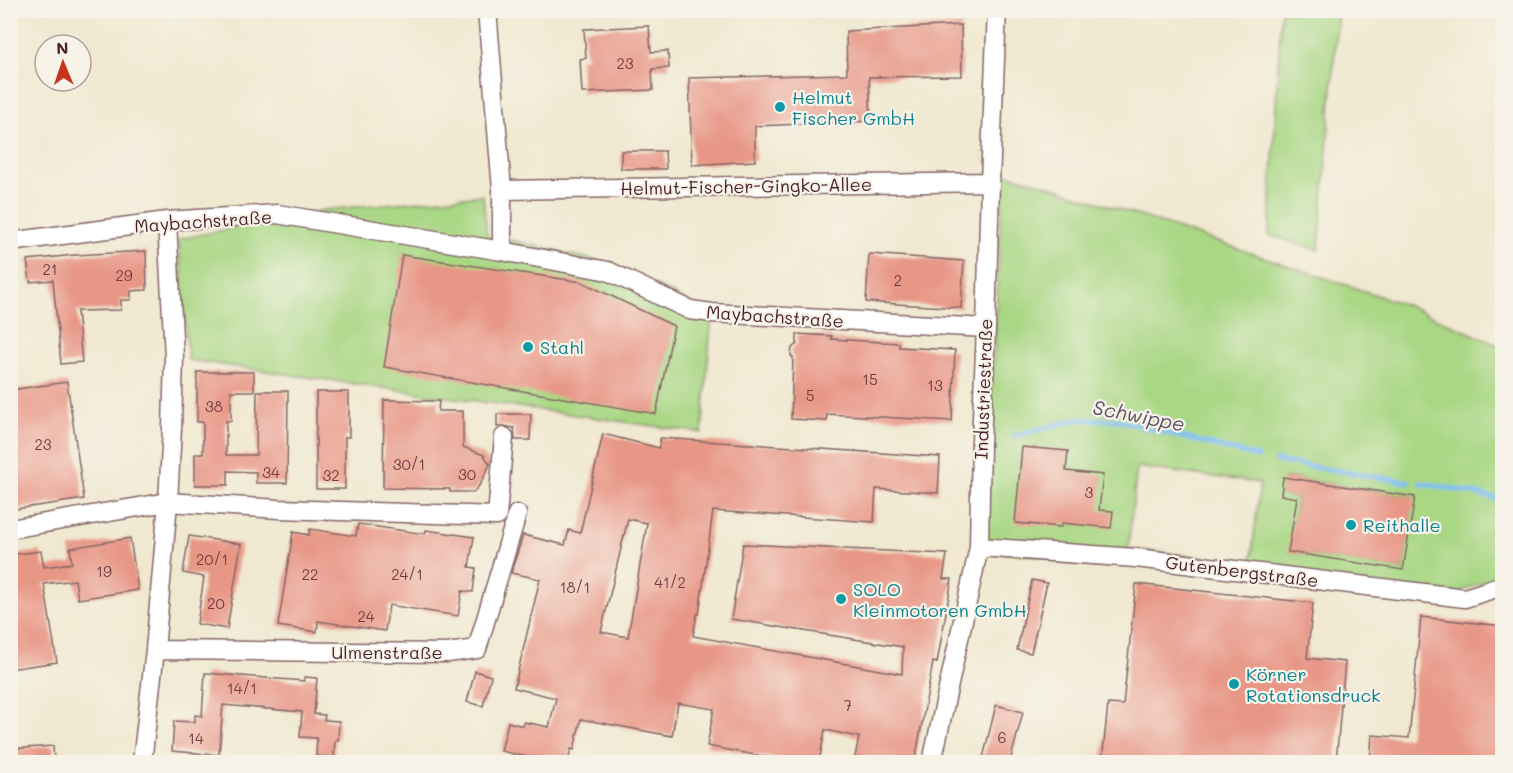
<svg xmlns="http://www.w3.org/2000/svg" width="1513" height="773" font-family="Mali,sans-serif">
<rect width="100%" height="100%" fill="#f7f3e8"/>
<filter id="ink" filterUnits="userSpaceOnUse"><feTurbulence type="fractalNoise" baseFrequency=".0167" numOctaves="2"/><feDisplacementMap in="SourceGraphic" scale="12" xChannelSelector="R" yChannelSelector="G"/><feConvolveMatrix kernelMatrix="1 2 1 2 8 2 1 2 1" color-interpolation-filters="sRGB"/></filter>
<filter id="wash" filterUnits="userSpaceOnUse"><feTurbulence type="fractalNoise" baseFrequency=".008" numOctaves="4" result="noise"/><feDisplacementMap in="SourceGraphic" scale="24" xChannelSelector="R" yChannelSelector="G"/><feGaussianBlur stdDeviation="1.35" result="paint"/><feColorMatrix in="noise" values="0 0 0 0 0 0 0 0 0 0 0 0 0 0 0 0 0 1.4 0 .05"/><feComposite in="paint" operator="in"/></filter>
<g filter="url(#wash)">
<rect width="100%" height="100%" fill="#f0e8d0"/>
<path fill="#a9d784" stroke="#7a7b58" stroke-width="1.5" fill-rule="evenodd" d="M 1281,11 L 1338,11 L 1319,250 L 1269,235 Z
M 1003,173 L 1050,186 L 1409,306 L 1502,347 L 1502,573 L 1458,593 L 984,551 ZM 1137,467 L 1260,483 L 1251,563 L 1128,549 ZM 1284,477 L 1414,497 L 1403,570 L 1289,552 L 1297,498 L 1281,495 Z
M 483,195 L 487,237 L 515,241 L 614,265 L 712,313 L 702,433 L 188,360 L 179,239 L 323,210 Z"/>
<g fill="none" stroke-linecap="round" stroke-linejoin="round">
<path stroke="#81bdf4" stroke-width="5" d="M 1014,436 L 1078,419 L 1117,420 L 1258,457
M 1276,461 L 1409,482
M 1420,483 L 1464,491 L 1502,500"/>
</g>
<g id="blocks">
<path fill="#e89787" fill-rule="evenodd" d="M 961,25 L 962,76 L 869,77 L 871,121 L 755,126 L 755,161 L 692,165 L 689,78 L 847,74 L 846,31 Z
M 649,26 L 651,52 L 668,51 L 669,68 L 652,69 L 653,90 L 582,93 L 580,59 L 586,58 L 584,29 Z
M 621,151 L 665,151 L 666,169 L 621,169 Z
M 146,251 L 147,290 L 131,291 L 131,300 L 121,300 L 121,310 L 77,311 L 82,362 L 61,364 L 53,280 L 30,282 L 27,260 L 75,255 Z
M 869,254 L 964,261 L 961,308 L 866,302 Z
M 402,255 L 582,282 L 674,326 L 656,414 L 384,367 Z
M 797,334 L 832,336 L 831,339 L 899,343 L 899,347 L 955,350 L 952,421 L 827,414 L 827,421 L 791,419 L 793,357 L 791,356 L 792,348 L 797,344 Z
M 197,372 L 254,372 L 254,391 L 231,391 L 231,421 L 226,421 L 226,455 L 256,455 L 257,391 L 288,391 L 287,483 L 256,483 L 256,472 L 228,471 L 228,485 L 195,485 L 195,454 L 203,454 L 203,422 L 197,422 Z
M 67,382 L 84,499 L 10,510 L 10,390 Z
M 316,392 L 349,392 L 349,437 L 345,437 L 345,489 L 316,489 Z
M 384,400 L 439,401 L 438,411 L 463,411 L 463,447 L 484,455 L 490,464 L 481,483 L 474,492 L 450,492 L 450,489 L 383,488 Z
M 497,414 L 531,414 L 530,440 L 515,440 L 514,428 L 504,426 L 497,427 Z
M 603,434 L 659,448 L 660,438 L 940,457 L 938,493 L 876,489 L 874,522 L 713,511 L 699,614 L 697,614 L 693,636 L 902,674 L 903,647 L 731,619 L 743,544 L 947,554 L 943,579 L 952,579 L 937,663 L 933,662 L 915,762 L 854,762 L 859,737 L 825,730 L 819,762 L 793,762 L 707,746 L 714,709 L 678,703 L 672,736 L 581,719 L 574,750 L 571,749 L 568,762 L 550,762 L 501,751 L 508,722 L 523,726 L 524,722 L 549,727 L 556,698 L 514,688 L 540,579 L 511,573 L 523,535 L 565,545 L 569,530 L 580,533 ZM 628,519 L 647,523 L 628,637 L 601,632 Z
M 1022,447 L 1068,451 L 1066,471 L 1103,475 L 1099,510 L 1113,511 L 1111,528 L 1062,523 L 1061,527 L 1015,523 Z
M 1283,477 L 1415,497 L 1403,570 L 1288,552 L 1297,498 L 1281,495 Z
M 358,524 L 425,534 L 426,530 L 474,537 L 469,567 L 476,568 L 473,592 L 462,591 L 458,616 L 389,605 L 385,631 L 318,621 L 317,632 L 278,626 L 293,532 L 309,535 L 310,529 L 356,536 Z
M 189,536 L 241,544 L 227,629 L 197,624 L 204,577 L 183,573 Z
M 130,538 L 138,590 L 78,599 L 75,580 L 44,584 L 57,662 L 10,669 L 10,555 L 41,551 L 44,567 L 72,563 L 70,548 Z
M 1032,580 L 1047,583 L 1031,653 L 1017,650 Z
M 1136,584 L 1313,603 L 1307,658 L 1345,662 L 1336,762 L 1102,762 L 1108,704 L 1123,705 Z
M 1421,617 L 1503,626 L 1503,762 L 1370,762 L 1372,735 L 1409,738 Z
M 475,671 L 491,676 L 483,706 L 467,702 Z
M 205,673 L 304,681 L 304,677 L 317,678 L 314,714 L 325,715 L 324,720 L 339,721 L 338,740 L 335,740 L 334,758 L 316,756 L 317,738 L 300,737 L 302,712 L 223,705 L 219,755 L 172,751 L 174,721 L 195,722 L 195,715 L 202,716 Z
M 996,705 L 1023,712 L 1010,762 L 982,762 Z
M 53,746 L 54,761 L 10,762 L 10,749 Z"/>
</g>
</g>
<g filter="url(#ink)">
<use href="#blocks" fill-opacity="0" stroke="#846565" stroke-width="1.5"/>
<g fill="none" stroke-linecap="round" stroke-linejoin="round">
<defs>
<path id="minor" d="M 487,10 L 502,190 L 502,251
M 502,190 L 990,182
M 10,242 L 167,221 L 277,214 L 502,251 L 608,271 L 690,310 L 712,313 L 986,328
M 10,529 L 168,502 L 279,509 L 497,516 L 504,437
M 979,547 L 1136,558 L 1465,598 L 1502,586
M 155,650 L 447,653 L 477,649 L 517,514
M 142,762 L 155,650 L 168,502 L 172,428 L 174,357 L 167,221
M 932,762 L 979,547 L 981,442 L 986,328 L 990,182 L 997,10"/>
</defs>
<use href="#minor" stroke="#846565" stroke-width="21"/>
<use href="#minor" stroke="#fff" stroke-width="18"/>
</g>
</g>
<g fill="#0f9aa8" stroke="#f7f3e8" stroke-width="2">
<circle cx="780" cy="107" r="6"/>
<circle cx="528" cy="347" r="6"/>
<circle cx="1351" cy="525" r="6"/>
<circle cx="841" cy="599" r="6"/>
<circle cx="1234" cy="684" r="6"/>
</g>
<g text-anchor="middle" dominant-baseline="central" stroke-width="4.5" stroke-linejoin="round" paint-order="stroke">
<g font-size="15" fill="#723d42">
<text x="625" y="63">23</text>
<text x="50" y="269">21</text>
<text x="124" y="275">29</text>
<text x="898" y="280">2</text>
<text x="870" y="379">15</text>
<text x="935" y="385">13</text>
<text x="810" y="395">5</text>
<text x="214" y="406">38</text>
<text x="43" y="444">23</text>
<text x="409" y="464">30/1</text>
<text x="271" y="472">34</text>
<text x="467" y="474">30</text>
<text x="331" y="475">32</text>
<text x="1089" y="492">3</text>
<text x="212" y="559">20/1</text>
<text x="104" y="571">19</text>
<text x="310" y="574">22</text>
<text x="407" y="574">24/1</text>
<text x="670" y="582">41/2</text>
<text x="575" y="587">18/1</text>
<text x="216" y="603">20</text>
<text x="366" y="616">24</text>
<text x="242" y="688">14/1</text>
<text x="848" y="705">7</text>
<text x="1002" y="737">6</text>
<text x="196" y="738">14</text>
</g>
<g font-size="18" fill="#0d838f" stroke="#f7f3e8" text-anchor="start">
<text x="792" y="97">Helmut<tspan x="792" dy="21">Fischer GmbH</tspan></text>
<text x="540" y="347">Stahl</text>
<text x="1363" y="525">Reithalle</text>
<text x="853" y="589">SOLO<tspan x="853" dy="21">Kleinmotoren GmbH</tspan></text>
<text x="1246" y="674">Körner<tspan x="1246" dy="21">Rotationsdruck</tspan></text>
</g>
<g font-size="18" fill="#4a1f2b" stroke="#f7f3e8">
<text transform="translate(746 186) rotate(-1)">Helmut-Fischer-Gingko-Allee</text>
<text transform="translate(203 221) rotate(-4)">Maybachstraße</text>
<text transform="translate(775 316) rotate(4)">Maybachstraße</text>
<text transform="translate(983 389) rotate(-88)">Industriestraße</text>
<text transform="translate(1242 571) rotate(7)">Gutenbergstraße</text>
<text x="387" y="652">Ulmenstraße</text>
</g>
<g font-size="20" font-style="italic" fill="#5a4e67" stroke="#f7f3e8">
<text transform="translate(1139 415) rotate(11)">Schwippe</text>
</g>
</g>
<rect width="1513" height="773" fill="none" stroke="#f7f3e8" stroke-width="36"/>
<g transform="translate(63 63) rotate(358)"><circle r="28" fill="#f7f3e8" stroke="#b29e9c" stroke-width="1.5"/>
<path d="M0-4.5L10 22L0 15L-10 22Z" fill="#c8321e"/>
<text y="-9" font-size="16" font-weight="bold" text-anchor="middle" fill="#4a1f2b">N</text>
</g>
</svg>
